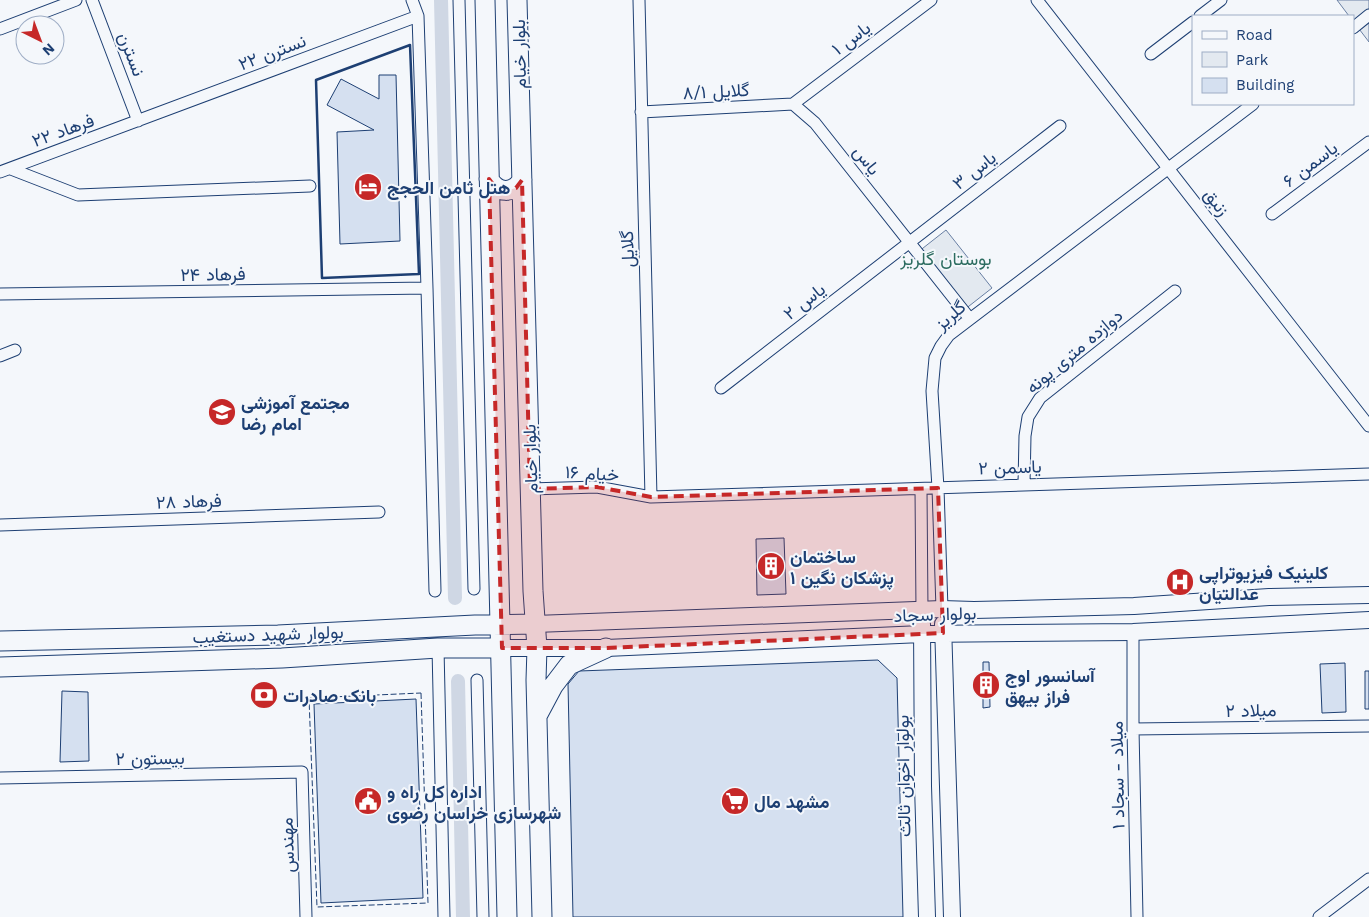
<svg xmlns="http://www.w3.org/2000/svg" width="1369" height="917" font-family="'Work Sans',Vazirmatn,sans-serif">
<rect width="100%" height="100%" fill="#f4f7fb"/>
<path fill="#e3e9f0" stroke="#687fa3" d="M 1337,0 L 1369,0 L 1369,42 L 1353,21 L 1353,16 L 1349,16 Z
M 946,230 L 992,288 L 964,310 L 918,252 Z"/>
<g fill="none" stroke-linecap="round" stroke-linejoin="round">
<path stroke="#cfd7e4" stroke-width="14" d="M 441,0 L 455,598
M 458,681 L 463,917"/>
</g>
<path fill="#d5e0f0" stroke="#1d3f73" d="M 379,75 L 396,75 L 400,241 L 340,244 L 337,132 L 374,130 L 327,105 L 341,79 L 379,99 Z
M 784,538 L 786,594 L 757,595 L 756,539 Z
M 878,660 L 897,678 L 903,917 L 573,917 L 568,684 L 579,671 Z
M 983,662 L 989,662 L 990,707 L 983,708 Z
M 1345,663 L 1346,712 L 1322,713 L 1320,664 Z
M 1365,671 L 1369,671 L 1369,709 L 1365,709 Z
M 62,691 L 88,692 L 89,761 L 60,762 Z
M 416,699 L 423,898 L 321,903 L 314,704 Z"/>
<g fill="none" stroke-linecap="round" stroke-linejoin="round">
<defs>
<path id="street" d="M 92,0 L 138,121
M 412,0 L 418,16 L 427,288 L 435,591
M 459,0 L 474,589
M 639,0 L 651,497
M 1037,0 L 1369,426
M 1200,16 L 1221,0
M 1353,28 L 1369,15
M 0,29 L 76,0
M 1151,54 L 1193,22
M 793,104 L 815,123 L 970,319
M 793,104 L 931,0
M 641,112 L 793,104
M 11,169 L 78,195 L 310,186
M 0,172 L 418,16
M 1272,214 L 1369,142
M 0,294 L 427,288
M 0,356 L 15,350
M 721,388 L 1060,126
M 1024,484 L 1025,436 L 1028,417 L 1040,398 L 1175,291
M 530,489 L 597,487 L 651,497 L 1369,474
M 921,489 L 922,611
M 0,525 L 379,512
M 942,609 L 938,488 L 932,391 L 935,358 L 941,346 L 949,335 L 1253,104
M 1133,632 L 1133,729 L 1137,917
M 438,648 L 444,917
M 477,680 L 483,917
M 1133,729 L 1369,726
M 0,778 L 302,772 L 306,917
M 1319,917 L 1369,879"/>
<path id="secondary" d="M 535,624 L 942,609 L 974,610 L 1134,606 L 1269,597 L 1369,595
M 922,624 L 923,786 L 927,917
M 943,624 L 952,917
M 502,648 L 606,648 L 922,634 L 1133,632 L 1369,620"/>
<path id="primary" d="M 485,0 L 507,917
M 517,0 L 533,591 L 537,648 L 536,680 L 542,917
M 489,179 C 497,194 514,194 522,180
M 0,641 L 278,635 L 475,625 L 535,624
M 0,667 L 282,658 L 438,648 L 502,648
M 537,716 L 553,686 L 569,665 L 606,648"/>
</defs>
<use href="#street" stroke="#1d3f73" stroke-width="13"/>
<use href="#secondary" stroke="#1d3f73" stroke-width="18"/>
<use href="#primary" stroke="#1d3f73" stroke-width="21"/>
<use href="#street" stroke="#f4f7fb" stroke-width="11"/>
<use href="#secondary" stroke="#f4f7fb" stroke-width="16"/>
<use href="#primary" stroke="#f4f7fb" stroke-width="19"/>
<path stroke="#1d3f73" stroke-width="1" stroke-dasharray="6 2.5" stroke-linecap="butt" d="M 421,693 L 428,903 L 317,907 L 309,698 Z"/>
<path stroke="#1d3f73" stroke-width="2.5" d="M 410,45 L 419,274 L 322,278 L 316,80 Z"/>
</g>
<path fill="#c62828" fill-opacity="0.2" stroke="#c62828" stroke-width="4" stroke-dasharray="10 6" stroke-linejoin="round" d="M 489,179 L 495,187 L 505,191 L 516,188 L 522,180 L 530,489 L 597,487 L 651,497 L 938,488 L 943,633 L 606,648 L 502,648 Z"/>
<defs>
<symbol id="hotel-disc" viewBox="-11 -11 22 22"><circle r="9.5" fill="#c62828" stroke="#f4f7fb"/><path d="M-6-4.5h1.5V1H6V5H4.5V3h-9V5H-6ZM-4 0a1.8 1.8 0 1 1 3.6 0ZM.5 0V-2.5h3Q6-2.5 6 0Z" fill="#fff"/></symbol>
<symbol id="school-disc" viewBox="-11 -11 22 22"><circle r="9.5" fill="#c62828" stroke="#f4f7fb"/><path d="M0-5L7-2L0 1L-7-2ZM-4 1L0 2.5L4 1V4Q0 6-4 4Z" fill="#fff"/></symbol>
<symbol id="building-disc" viewBox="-11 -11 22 22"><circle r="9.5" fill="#c62828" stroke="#f4f7fb"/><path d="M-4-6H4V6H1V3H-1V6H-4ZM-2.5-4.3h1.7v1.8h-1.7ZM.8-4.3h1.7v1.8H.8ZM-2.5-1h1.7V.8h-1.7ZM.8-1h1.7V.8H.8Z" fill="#fff"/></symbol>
<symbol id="hospital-disc" viewBox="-11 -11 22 22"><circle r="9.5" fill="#c62828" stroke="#f4f7fb"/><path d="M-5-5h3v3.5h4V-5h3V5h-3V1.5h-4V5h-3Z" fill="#fff"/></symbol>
<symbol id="bank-disc" viewBox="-11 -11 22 22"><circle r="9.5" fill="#c62828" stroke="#f4f7fb"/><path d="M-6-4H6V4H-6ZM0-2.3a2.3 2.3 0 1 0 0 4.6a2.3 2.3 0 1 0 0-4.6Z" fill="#fff"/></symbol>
<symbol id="civic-disc" viewBox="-11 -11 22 22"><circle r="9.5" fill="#c62828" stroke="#f4f7fb"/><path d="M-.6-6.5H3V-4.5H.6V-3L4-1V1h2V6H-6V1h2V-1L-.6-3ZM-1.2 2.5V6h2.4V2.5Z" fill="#fff"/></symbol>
<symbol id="supermarket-disc" viewBox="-11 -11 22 22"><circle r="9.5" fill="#c62828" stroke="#f4f7fb"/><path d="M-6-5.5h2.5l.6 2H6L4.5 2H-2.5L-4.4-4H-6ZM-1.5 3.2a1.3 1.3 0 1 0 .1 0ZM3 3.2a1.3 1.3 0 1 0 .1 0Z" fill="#fff"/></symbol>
</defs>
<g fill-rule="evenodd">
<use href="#hotel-disc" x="352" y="171" width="32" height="32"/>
<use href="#school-disc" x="206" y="396" width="32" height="32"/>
<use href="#building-disc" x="755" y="550" width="32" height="32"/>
<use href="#hospital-disc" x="1164" y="566" width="32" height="32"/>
<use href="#building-disc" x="970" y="669" width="32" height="32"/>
<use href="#bank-disc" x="248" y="679" width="32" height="32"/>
<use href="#civic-disc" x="352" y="785" width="32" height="32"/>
<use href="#supermarket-disc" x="719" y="785" width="32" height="32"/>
</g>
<g text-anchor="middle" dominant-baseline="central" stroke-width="4" stroke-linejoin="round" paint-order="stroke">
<g font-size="18" fill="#1d3f73" stroke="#f4f7fb">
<text transform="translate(851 38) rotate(-37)">یاس ۱</text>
<text transform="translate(272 52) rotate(-21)">نسترن ۲۲</text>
<text transform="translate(132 54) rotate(69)">نسترن</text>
<text transform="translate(519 54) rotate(-91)">بلوار خیام</text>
<text transform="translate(716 91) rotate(-3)">گلایل ۸/۱</text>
<text transform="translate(63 130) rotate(-20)">فرهاد ۲۲</text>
<text transform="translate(867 160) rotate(52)">یاس</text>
<text transform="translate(1310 164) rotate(-37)">یاسمن ۶</text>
<text transform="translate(974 170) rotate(-38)">یاس ۳</text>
<text transform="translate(1217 202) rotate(52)">زنبق</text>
<text transform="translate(627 249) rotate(-92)">گلایل</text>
<text transform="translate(213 274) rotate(-1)">فرهاد ۲۴</text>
<text transform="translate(804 301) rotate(-38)">یاس ۲</text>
<text transform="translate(950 315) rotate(-41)">گلریز</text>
<text transform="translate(1074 351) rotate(-40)">دوازده متری پونه</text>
<text transform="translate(530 459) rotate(-92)">بلوار خیام</text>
<text transform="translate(1010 467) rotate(-2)">یاسمن ۲</text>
<text transform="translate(592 473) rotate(3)">خیام ۱۶</text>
<text transform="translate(189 501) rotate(-2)">فرهاد ۲۸</text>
<text transform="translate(935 614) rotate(-2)">بولوار سجاد</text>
<text transform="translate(268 634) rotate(-2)">بولوار شهید دستغیب</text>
<text transform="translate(1251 710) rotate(-1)">میلاد ۲</text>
<text transform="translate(150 758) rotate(-1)">بیستون ۲</text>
<text transform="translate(1117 775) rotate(-91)">میلاد - سجاد ۱</text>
<text transform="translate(903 776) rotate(-91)">بولوار اخوان ثالث</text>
<text transform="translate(287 845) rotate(-92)">مهندس</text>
</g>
<g font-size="18" font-weight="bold" fill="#1d3f73" stroke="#f4f7fb" text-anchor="start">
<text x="387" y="187">هتل ثامن الحجج</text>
<text x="241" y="402">مجتمع آموزشی<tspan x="241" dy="21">امام رضا</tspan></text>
<text x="790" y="556">ساختمان<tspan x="790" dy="21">پزشکان نگین ۱</tspan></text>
<text x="1199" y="572">کلینیک فیزیوتراپی<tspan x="1199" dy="21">عدالتیان</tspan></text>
<text x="1005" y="675">آسانسور اوج<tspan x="1005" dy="21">فراز بیهق</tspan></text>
<text x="283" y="695">بانک صادرات</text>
<text x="387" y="791">اداره کل راه و<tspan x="387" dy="21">شهرسازی خراسان رضوی</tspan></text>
<text x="754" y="801">مشهد مال</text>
</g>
<g font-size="18" fill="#2c6c60" stroke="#f4f7fb">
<text x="946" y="258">بوستان گلریز</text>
</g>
</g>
<rect x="1192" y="15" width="162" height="90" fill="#f4f7fb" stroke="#9eadc5"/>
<rect x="1202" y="31" width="25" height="8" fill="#f4f7fb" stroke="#9eadc5"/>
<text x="1236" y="40" font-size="15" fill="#1d3f73">Road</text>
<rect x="1202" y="52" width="25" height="15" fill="#e3e9f0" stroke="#9eadc5"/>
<text x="1236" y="65" font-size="15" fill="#1d3f73">Park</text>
<rect x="1202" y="78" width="25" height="15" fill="#d5e0f0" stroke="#9eadc5"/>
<text x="1236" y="90" font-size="15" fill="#1d3f73">Building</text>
<g transform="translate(40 40) rotate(138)"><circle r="24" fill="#f4f7fb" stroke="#9eadc5"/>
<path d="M0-4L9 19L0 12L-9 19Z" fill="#c62828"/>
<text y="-8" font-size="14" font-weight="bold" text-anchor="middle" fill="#1d3f73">N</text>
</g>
</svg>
